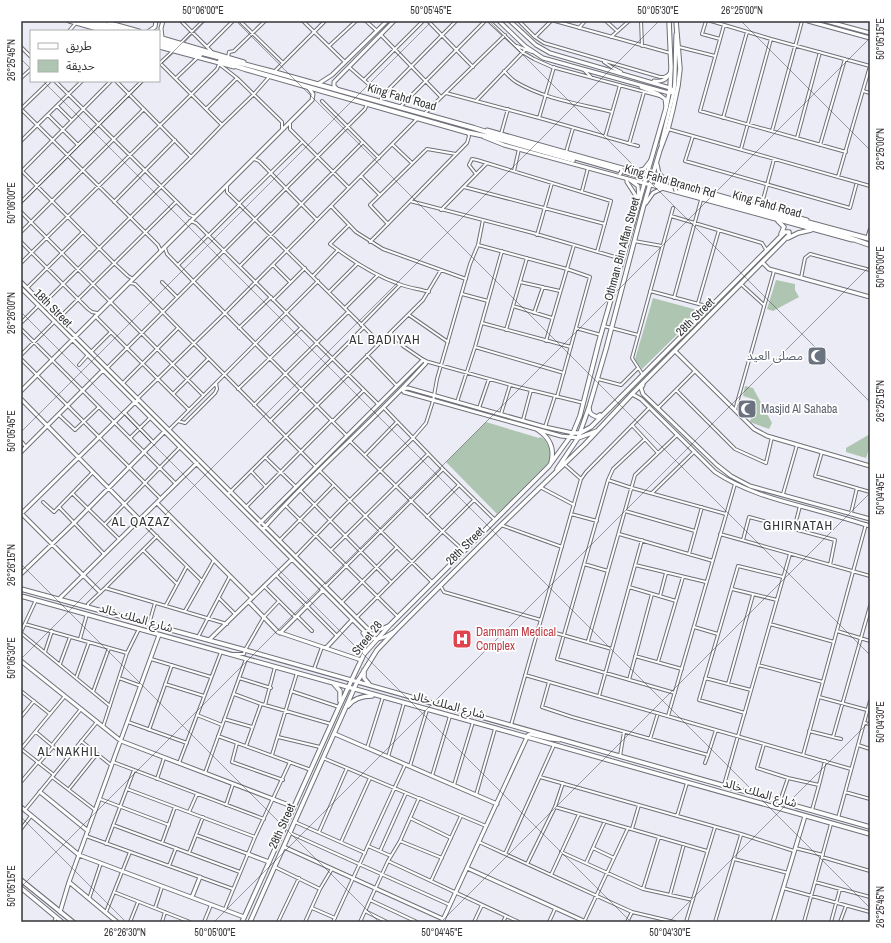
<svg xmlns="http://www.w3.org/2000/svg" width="891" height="943" font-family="'Archivo Narrow','Noto Sans Arabic',sans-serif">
<rect width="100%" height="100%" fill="#ebecf5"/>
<path fill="#aec6b1" d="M 776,280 L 795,284 L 795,290 L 799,297 L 773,311 L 767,309 Z
M 653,298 L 701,311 L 642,369 L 635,359 Z
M 745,386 L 753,388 L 772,423 L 769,429 L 750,422 L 756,400 L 743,396 Z
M 486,422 L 539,438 L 540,437 C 550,441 552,452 549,462 L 497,514 L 446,462 Z
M 870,434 L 870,446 L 866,458 L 846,452 L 846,448 Z"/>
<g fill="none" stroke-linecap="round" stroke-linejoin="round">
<path stroke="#c6c7cf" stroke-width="4" stroke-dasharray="4 2" stroke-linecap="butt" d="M 640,176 L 658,182"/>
<defs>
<path id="minor" d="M 181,21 L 211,51
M 240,21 L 283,63
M 303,21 L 345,62
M 366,21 L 377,31
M 428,21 L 473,67
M 489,21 L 522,52 L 534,59 L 552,67 L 660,96
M 519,21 L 535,37 L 544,43 L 660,77 L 664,77 L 668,75
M 555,21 L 670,53
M 606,21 L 617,31
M 641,21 L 642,46
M 706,21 L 702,34 L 720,39
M 711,21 L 771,39 L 870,66
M 724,25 L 700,111 L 846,152
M 579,28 L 585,21
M 69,31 L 76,23
M 381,35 L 441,97
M 535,37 L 551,21
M 611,37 L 629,21
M 181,43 L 203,21
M 329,46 L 356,21
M 517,46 L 532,52
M 21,47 L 31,57
M 207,47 L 233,21
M 679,47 L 715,56
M 228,57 L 229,52 L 234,51 L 265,21
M 159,62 L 222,125
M 604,62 L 613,68 L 621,72
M 159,64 L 173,51
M 349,67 L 382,96
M 583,69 L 591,77
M 275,71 L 325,21
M 504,71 C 508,75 511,79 516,82 C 544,99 580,104 612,112
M 21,78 L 31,69
M 176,78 L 197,58
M 364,80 L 423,21
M 55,81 L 190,215 L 195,217
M 116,81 L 191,157
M 863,91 L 870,93
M 446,93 L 543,119 L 638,146
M 322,101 L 379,158
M 476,101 L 526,49
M 380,102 L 382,96 L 456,21
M 57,106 L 71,120
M 400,107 L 485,21
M 21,109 L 158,245 L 161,251
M 21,109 L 50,81
M 206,109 L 237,78
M 424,114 L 505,35
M 48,115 L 78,145
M 539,118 L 554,67
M 723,118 L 747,32
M 290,124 L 290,129 L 348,187
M 668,129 L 870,186
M 772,131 L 802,21
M 501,134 L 508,109
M 693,136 L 685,161 L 850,208 L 857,182
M 605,137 L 620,85
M 797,138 L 820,52
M 21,141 L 82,81
M 629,144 L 644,92
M 393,145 L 412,163
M 820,145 L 845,59
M 741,149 L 771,39
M 566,152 L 573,128
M 254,159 L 259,161 L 317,220
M 21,170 L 114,263 L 128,276 L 133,279
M 22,171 L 111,81
M 514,171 L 519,149
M 476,174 L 469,165 L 472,159 L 477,160 L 611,201 L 597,252
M 361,176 L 380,195
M 838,177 L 870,66
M 227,186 L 227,192 L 380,343
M 464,187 L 605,224
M 582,191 L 588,168
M 410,201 L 533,233 L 622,259
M 21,202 L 142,81
M 114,202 L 175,140
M 239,204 L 302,142
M 331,206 L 356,232 L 383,249 L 466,279
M 761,207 L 774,159
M 441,210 L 487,163
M 21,212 L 203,395
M 671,216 L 762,243 L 767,251
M 190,221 L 196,223 L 378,404
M 388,224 L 370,205 L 427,149 L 456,154
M 348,226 L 330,244 C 352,261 373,275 399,284 C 409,288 419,289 429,292
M 21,232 L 144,109
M 209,235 L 240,204
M 537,235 L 552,183
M 867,238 L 870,229
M 634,241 L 662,246
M 21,242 L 88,309 L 92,312 L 97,313
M 370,242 L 467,143 L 469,136 L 468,133
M 478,245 L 567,269 L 590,277 L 557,397
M 165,248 L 167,254 L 193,281 L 347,436
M 21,263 L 217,69 L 219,64 L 237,78 L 282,122 L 282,129
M 178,265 L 208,235
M 273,265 L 290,282
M 240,266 L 363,142
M 313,276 L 338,250
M 801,278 L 805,258 L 810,254 L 870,270
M 162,282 L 177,297
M 520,282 L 560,291
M 130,283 L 135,284 L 316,467
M 742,285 L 764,305
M 27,288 L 83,232
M 650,291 L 710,307
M 329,292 L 357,264
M 462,294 L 488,301
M 674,298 L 701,200
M 273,300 L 305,268
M 698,303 L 719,230
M 43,304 L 191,157 L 222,125 L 254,94 L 269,77
M 513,306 L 552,318
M 345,308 L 378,275
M 534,313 L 543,287
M 409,315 L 448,342
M 95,316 L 189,410
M 58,319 L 176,202
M 21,323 L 38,306
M 482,323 L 571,347
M 361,325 L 400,285
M 604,326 L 638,335
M 239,328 L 271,297
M 576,328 L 601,335
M 21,329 L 176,484
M 506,330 L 527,258
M 391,333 L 403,346 L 425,361 L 518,387 L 584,403
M 546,341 L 574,245
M 475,347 L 564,373
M 91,352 L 111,332
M 21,355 L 54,322
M 367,355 L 397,386
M 21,359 L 161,499
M 79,365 L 88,355
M 107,368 L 347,127 L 365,109 L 367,104
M 643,375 L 632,358 L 673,208
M 598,379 L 621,385 L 638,368
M 122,384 L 178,328
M 238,389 L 301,328
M 676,390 L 735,449 L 766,463 L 772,437
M 173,394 L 208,359
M 137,399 L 225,313 L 418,118
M 457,402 L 475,347 L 502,251
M 254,405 L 348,312
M 384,408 L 443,469 L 495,520
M 479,408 L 489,379
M 658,408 L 695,371
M 735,410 L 774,271
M 124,412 L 154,443
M 501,414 L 510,385
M 59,415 L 75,430 L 99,407
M 523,420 L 531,390
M 178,421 L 185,423 L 215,393 L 217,389 L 216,383
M 270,421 L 364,327
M 333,421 L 364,390
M 632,425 L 658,453
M 545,427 L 555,396
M 169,430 L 318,281
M 130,438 L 150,418
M 645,439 L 613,469 L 608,480 L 557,659 L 675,693
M 21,441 L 26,447
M 350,441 L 442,531 L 463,550
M 822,452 L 815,476 L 870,492
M 365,455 L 397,422
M 265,457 L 296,487
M 564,464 L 581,479
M 319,470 L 433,583
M 251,471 L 266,487
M 608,480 L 632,488 L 726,514
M 540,487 L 574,505
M 300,490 L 391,582
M 652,493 L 694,452
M 73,494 L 119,539
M 228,494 L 423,300 L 441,270
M 783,494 L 797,445
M 43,502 L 54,512 L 93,472
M 285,505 L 398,617
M 59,507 L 104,554
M 246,507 L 332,420
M 625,511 L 695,531
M 851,513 L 857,488
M 571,514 L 597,521
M 427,517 L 459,485
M 140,520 L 202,581
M 105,524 L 180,447
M 501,525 L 562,547
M 794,529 L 800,506
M 619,534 L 713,561
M 720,534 L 870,576
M 743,540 L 749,517 L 835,540 L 830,565
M 279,541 L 334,485
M 143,550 L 177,584
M 331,550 L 428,454
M 689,554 L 702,507
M 296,556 L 343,507 L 413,438 L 426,423 L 433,401 L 437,379 L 470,264 L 478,245 L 483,220
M 584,564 L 608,571
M 635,565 L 706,582
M 276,575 L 337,636
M 264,586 L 295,617
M 326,586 L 443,469
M 441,587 L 444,592 L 541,620
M 629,587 L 676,601
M 105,588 L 157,536
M 732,589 L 777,600
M 660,596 L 666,573
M 219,598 L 235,614
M 341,603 L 397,547
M 166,605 L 187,566
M 88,607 L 88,604 L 105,588 L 227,624
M 185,611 L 214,560
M 297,616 L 312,631
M 357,617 L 474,500
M 25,624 L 127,653
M 149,624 L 155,603
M 770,624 L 834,642
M 694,627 L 718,634
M 538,628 L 612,649
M 837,631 L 870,641
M 21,632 L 36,600
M 21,633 L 110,706
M 198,637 L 230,576
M 80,639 L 87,614
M 588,641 L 635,475 L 677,435
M 45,652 L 52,631
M 233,654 L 244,654 L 245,650 L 264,617 L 279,601
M 635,656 L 682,669
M 151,659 L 211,677
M 658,662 L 683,577
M 60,664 L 70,637
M 758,665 L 823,682
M 314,669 L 322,647
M 525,675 L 851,769
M 76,678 L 89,642
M 119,678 L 141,686
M 239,678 L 271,688
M 705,678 L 751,690
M 629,680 L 652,594
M 549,682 L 542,707 L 572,717 L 708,755 L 716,730
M 165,684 L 204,696
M 728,684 L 753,595
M 21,691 L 50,714
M 291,691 L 339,707
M 93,692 L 109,648
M 234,694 L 261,704
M 599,696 L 642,540
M 819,697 L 867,710
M 265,705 L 331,724
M 745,713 L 699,700 L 738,566 L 783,577
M 197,715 L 222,725
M 668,716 L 735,484
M 21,717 L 34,701
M 224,719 L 252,727
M 128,722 L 187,743
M 864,723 L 870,724
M 511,725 L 581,479 L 586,472 L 649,408
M 103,727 L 127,653 L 139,629
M 149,730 L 172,665
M 809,731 L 841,739
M 36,732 L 67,758
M 218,736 L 311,770
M 278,737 L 320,747
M 833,737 L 870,606
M 650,739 L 658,713
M 81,741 L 111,765
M 237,743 L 232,762 L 283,780
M 764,744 L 757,768 L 788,778 L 819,785 L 825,761
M 52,745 L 81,709
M 858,745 L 870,749
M 246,746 L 261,704 L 265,705 L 275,667
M 367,748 L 383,697
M 21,749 L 65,696
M 21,749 L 54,775
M 272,755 L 297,673
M 803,755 L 866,524
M 620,756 L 624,732
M 388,757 L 404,703
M 323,758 L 418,798
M 113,762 L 264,819
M 39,763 L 53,747
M 179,763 L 221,652
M 705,763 L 708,755
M 410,766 L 427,710
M 205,773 L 246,659
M 432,776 L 450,716
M 52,777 L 95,810
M 540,777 L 741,834 L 794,851
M 157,779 L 164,758
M 21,782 L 38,762
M 454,785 L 473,722
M 724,785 L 790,554
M 69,789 L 97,754
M 127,789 L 255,837
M 845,792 L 870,799
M 476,795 L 495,729
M 100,799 L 169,825
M 780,801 L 788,778
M 226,805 L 233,784
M 555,807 L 707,851
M 25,810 L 97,722
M 812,810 L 819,785
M 189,812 L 197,794
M 677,816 L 687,783
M 410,818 L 451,838
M 838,818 L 870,701
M 295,822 L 365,853
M 113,825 L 240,872
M 21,829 L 31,816
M 632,829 L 639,805
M 319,832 L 347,768
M 290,833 L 450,905
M 196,835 L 248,854
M 86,836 L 233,889
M 400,841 L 442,858
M 341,842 L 370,778
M 479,842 L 632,912 L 674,922
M 162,843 L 175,807
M 106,844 L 134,770
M 368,846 L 391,856
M 795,848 L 823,855
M 380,851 L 406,793
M 561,852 L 643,889 L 693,900
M 189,853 L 203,817
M 505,854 L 554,745
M 822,857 L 870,871
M 614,858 L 628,828
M 734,859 L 788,873
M 388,861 L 400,841 L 419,798 L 486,826
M 586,863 L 605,821
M 527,864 L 555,807 L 563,783
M 169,866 L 176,848
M 275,867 L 320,889 L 305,922
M 551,875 L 579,814
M 431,881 L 461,816
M 815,882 L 870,897
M 783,888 L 870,912
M 320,889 L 332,869
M 643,889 L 659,837
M 114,892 L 190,922
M 670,895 L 684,844
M 89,899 L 101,863
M 370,900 L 417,922
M 155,908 L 162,887
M 312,908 L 335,918
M 225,909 L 255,837 L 290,762
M 365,911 L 387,922
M 106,912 L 130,852
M 54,922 L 56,917
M 130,922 L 138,902
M 162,922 L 165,912
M 204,922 L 211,905
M 278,922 L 299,878
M 333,922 L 405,765
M 360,922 L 388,861 L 519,922
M 474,922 L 482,905
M 503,922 L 506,916
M 549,922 L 555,909
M 584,922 L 614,858 L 593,848
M 627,922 L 632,912
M 686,922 L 715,827
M 715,922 L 741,835
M 804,922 L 831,824
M 831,922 L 840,889
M 840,922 L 846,906"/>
<path id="tertiary" d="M 499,21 L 525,46 L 543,58 L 669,93 L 674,91 C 676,72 675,53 676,34
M 510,21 L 536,45 L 550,53 L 670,88 L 674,91 L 661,144
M 808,21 L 870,38
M 826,21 L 870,33
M 149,31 L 155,27 L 156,21
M 162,38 L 161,28 L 163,21
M 654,81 C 662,82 666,80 670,73
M 318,84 L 332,75 L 387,21
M 641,87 L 658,94 L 665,99 L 666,107
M 337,89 L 334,86 L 334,82 L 394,21
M 627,179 L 627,182 L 636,196 L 639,197
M 763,263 L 769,269 L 870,297
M 21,282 L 367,628 C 376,632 380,630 388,626
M 21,288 L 369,636 C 377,642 385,637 393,632
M 675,351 L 754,429 L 767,436 L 870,466
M 643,385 L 641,388 L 643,394 L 717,465 L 731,476 L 750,486 L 870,519
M 402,389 L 408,388 L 545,427 L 573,433
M 402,389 L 404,392 L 561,436 L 571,437
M 21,391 L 312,100 L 313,94 L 308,87
M 632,394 L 641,399 L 715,472 C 742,490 773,499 804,507 C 826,513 848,519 870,526
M 21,399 L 140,520
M 21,452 L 103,370
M 157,503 L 252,598
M 21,513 L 100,592
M 21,514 L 135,402 L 137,401
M 260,523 L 423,360 L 425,361 L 426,363 C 375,420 315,470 264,528
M 21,574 L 74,523 L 164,432
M 59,599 L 197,463
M 249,602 L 278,632 L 361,660
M 280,633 L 323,590
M 363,633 L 366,637 L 364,654
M 209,640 L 292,559
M 326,648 L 352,620
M 21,661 L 121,741 L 294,807
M 335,734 L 497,804
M 40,792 L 88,831
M 21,807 L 79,855 L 244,917
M 284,847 L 443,919
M 248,854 L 269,862
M 467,868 L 586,922
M 69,882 L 117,922
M 192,897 L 200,877
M 60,912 L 69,882 L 159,635
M 442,922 L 528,735 L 530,734 L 550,739 L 559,740
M 773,922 L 805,816"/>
<path id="secondary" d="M 69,21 L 104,31
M 103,21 L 139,31
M 159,37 L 244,62
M 159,47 L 234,67
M 487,130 L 807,220
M 484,137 L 504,145 L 852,240
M 657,164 L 659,173 L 664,179
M 637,171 L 644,169 L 651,160
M 630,180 L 638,186 L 639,199
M 646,203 L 653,193 L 661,189"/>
<path id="primary" d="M 778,221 L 784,227 L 781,234
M 788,238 L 798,233 L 811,230
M 589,408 C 589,414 592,415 597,417 L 600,415
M 538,430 C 550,438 555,448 551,463
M 571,437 L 578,438 L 597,431
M 557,469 L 578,438 L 589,407 L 606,349 L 643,208 L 660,150 L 668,129 L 673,109 L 678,86 L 680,69 L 676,21
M 21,589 L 245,650 L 870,827
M 21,596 L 495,728 L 870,834
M 364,670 L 364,678 L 369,684
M 334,684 L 340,691 L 340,701
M 348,706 C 354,698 363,696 372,696
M 21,880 L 73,922
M 21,888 L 62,922
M 242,922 L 339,707 L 364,654 L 390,625 L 549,466 L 573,433 L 580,416 L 599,341 L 666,108 L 670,88 L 671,67 L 669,21
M 250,922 L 357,682 L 377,650 L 396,630 L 501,525 L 585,444 L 632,394 L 789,235 L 789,232 L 785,232 L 591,427 L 580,433 L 573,433"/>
<path id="motorway" d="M 78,21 L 115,31
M 90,21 L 127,31
M 159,40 L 202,53 L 270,71 L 474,128 L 493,134 L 640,176
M 159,44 L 200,55
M 220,61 L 245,69 L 466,132 L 499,139 L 573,160
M 657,184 L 844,236 L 870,245
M 685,189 L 870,239"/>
</defs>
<use href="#minor" stroke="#6f7078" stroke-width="4"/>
<use href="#tertiary" stroke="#6f7078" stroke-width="5"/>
<use href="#secondary" stroke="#6f7078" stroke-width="5"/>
<use href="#primary" stroke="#6f7078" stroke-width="5.5"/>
<use href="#motorway" stroke="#6f7078" stroke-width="6"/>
<use href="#minor" stroke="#fff" stroke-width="2"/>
<use href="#tertiary" stroke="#fff" stroke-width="3"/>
<use href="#secondary" stroke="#fff" stroke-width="3"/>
<use href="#primary" stroke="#fff" stroke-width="3.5"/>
<use href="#motorway" stroke="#fff" stroke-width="4"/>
<defs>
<path id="secondary-bridge" d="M 620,174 L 622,171 L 621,169
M 676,191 L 675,188 L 677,185"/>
</defs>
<use href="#secondary-bridge" stroke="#6f7078" stroke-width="5" stroke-linecap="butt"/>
<use href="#secondary-bridge" stroke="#fff" stroke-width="3"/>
</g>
<path fill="none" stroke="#333437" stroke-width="1" stroke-opacity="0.45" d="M 236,21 L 870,655M 489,21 L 870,402M 741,21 L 870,150M 21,59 L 31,69M 159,66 L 204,21M 43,81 L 870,908M 21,204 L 144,81M 21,312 L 631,922M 21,432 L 432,21M 21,564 L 379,922M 21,659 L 659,21M 21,817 L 126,922M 21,887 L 870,38M 214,922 L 870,266M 441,922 L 870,493M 669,922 L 870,721"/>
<defs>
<symbol id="mosque-square" viewBox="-11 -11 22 22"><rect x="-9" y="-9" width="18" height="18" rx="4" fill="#6b7280" stroke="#fff"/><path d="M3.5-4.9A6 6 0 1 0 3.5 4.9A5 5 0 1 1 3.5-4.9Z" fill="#fff"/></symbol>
<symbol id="hospital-square" viewBox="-11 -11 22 22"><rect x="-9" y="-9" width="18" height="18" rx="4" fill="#e0444e" stroke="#fff"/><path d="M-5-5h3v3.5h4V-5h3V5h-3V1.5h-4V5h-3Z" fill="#fff"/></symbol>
</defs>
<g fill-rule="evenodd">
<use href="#mosque-square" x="806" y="345" width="22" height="22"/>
<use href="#mosque-square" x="736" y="398" width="22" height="22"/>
<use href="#hospital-square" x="451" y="628" width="22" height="22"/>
</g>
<g text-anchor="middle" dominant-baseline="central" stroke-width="3.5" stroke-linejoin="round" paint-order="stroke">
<g font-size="12" fill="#333437" stroke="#fff">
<text transform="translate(402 97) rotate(16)">King Fahd Road</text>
<text transform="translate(670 181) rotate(16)">King Fahd Branch Rd</text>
<text transform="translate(767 204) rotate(16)">King Fahd Road</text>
<text transform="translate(622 249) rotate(-75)">Othman Bin Affan Street</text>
<text transform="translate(53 308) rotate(45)">18th Street</text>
<text transform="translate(695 317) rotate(-45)">28th Street</text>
<text transform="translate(465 546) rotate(-45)">28th Street</text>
<text transform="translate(136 618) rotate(16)">شارع الملك خالد</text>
<text transform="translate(367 638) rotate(-51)">Street 28</text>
<text transform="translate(448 705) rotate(15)">شارع الملك خالد</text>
<text transform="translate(760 793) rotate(16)">شارع الملك خالد</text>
<text transform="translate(282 826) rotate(-66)">28th Street</text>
</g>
<g font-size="12" fill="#5b616d" stroke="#fff" text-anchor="end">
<text x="803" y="356">مصلى العيد</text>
<text x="761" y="409" text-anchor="start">Masjid Al Sahaba</text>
</g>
<g font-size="12" fill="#be3a42" stroke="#fff" text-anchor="start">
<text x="476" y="632">Dammam Medical<tspan x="476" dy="14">Complex</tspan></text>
</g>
<g font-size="13" letter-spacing="1" fill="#333437" stroke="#fff">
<text x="385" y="339">AL BADIYAH</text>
<text x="141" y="521">AL QAZAZ</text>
<text x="798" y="525">GHIRNATAH</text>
<text x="69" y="751">AL NAKHIL</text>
</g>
</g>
<rect width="891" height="943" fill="none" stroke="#ffffff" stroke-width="44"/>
<rect x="30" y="30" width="130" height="52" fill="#ffffff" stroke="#adaeaf"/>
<rect x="38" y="43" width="20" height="6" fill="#ffffff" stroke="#adaeaf"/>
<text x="66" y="50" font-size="12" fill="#333437">طريق</text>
<rect x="38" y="60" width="20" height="12" fill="#aec6b1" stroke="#adaeaf"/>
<text x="66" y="70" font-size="12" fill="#333437">حديقة</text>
<rect x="22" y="22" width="847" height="899" fill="none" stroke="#333437" stroke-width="1.5"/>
<g font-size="10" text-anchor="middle" fill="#333437">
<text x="203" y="14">50°06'00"E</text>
<text x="431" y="14">50°05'45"E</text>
<text x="658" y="14">50°05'30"E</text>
<text x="742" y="14">26°25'00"N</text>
<text transform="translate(880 39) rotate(-90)" y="4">50°05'15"E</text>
<text transform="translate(11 60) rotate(-90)" y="4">26°25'45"N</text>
<text transform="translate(880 149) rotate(-90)" y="4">26°25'00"N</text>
<text transform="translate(11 203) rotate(-90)" y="4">50°06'00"E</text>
<text transform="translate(880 267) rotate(-90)" y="4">50°05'00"E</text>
<text transform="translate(11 313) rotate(-90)" y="4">26°26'00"N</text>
<text transform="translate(880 401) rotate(-90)" y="4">26°25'15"N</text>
<text transform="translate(11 431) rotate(-90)" y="4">50°05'45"E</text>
<text transform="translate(880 494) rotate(-90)" y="4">50°04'45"E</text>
<text transform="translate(11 565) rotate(-90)" y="4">26°26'15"N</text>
<text transform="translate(11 658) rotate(-90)" y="4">50°05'30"E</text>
<text transform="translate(880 722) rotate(-90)" y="4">50°04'30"E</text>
<text transform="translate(11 886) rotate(-90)" y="4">50°05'15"E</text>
<text transform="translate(880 907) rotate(-90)" y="4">26°25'45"N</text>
<text x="125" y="936">26°26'30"N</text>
<text x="215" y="936">50°05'00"E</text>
<text x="442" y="936">50°04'45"E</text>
<text x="670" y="936">50°04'30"E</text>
</g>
</svg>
